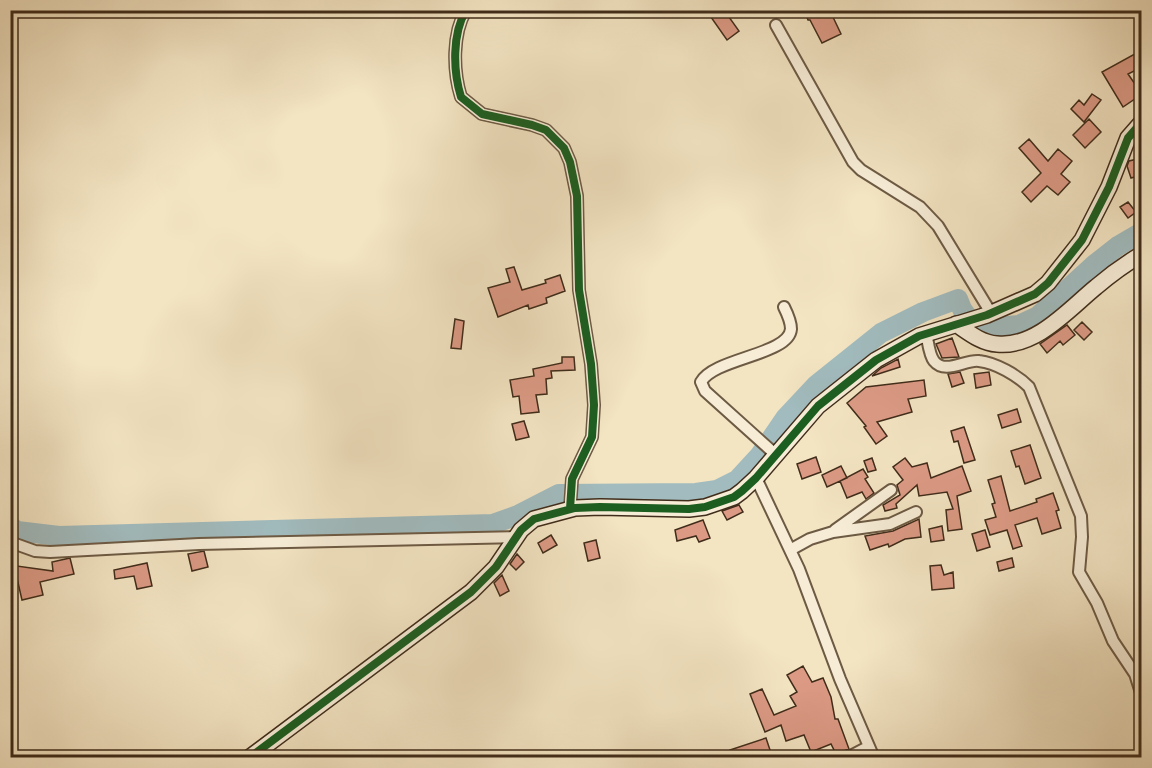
<svg xmlns="http://www.w3.org/2000/svg" width="1152" height="768" font-family="'Old Standard TT',serif">
<rect width="100%" height="100%" fill="#f3e4c2"/>
<filter id="stains"><feTurbulence type="fractalNoise" baseFrequency=".00333" numOctaves="4"/><feColorMatrix values="0 0 0 0 .2 0 0 0 0 .09 0 0 0 0 .02 0 0 0 .5 -.17"/></filter>
<radialGradient id="worn" r=".72"><stop offset=".6" stop-color="#630" stop-opacity="0"/><stop offset="1" stop-color="#630" stop-opacity=".3"/></radialGradient>
<g fill="none" stroke-linecap="round" stroke-linejoin="round">
<path stroke="#a1bbbe" stroke-width="20" d="M 10,526 L 17,531 L 59,536 L 493,524 L 518,515 L 559,494 L 696,493 L 717,490 L 737,480 L 760,455 L 786,417 L 816,385 L 881,333 L 923,312 L 958,299 L 962,309 L 976,329 L 1019,325 L 1038,316 L 1095,264 L 1118,246 L 1142,232"/>
</g>
<path fill="#dc9a85" stroke="#402c1a" stroke-width="1.5" d="M 706,10 L 724,10 L 739,31 L 727,40 Z
M 804,10 L 831,10 L 828,13 L 829,17 L 832,15 L 841,34 L 822,43 L 810,20 L 808,20 Z
M 1142,50 L 1142,67 L 1128,74 L 1142,94 L 1123,107 L 1102,72 Z
M 1092,94 L 1101,100 L 1084,122 L 1071,109 L 1079,100 L 1084,105 Z
M 1089,119 L 1101,132 L 1085,148 L 1073,135 Z
M 1029,139 L 1048,161 L 1058,149 L 1072,161 L 1061,174 L 1070,182 L 1058,195 L 1047,186 L 1031,202 L 1022,192 L 1041,173 L 1019,148 Z
M 1142,158 L 1142,175 L 1131,178 L 1127,166 L 1129,161 Z
M 1128,202 L 1136,212 L 1128,218 L 1120,207 Z
M 514,267 L 522,290 L 546,283 L 545,280 L 560,275 L 565,291 L 546,298 L 547,303 L 529,309 L 528,305 L 498,317 L 488,288 L 510,282 L 506,269 Z
M 455,319 L 464,321 L 461,349 L 451,348 Z
M 1082,322 L 1092,332 L 1084,340 L 1074,330 Z
M 1067,325 L 1075,335 L 1063,345 L 1060,341 L 1047,353 L 1040,344 Z
M 952,338 L 959,357 L 942,358 L 936,344 Z
M 562,357 L 574,357 L 575,370 L 551,371 L 552,378 L 546,379 L 547,394 L 536,395 L 539,412 L 521,414 L 519,396 L 513,397 L 510,380 L 534,376 L 533,369 L 562,363 Z
M 898,359 L 900,367 L 872,376 L 881,368 Z
M 960,372 L 964,383 L 952,387 L 948,374 Z
M 989,372 L 991,385 L 976,388 L 974,374 Z
M 924,380 L 926,396 L 908,399 L 912,412 L 877,422 L 887,436 L 876,444 L 864,427 L 866,426 L 847,403 L 866,387 Z
M 1017,409 L 1021,422 L 1002,428 L 998,415 Z
M 524,421 L 529,437 L 516,440 L 512,424 Z
M 964,427 L 975,460 L 964,463 L 958,441 L 954,442 L 951,431 Z
M 1030,445 L 1041,478 L 1025,484 L 1019,466 L 1016,467 L 1011,451 Z
M 816,457 L 821,472 L 802,479 L 797,464 Z
M 872,458 L 876,470 L 868,472 L 864,461 Z
M 905,458 L 912,467 L 927,463 L 931,478 L 962,466 L 971,491 L 957,496 L 962,529 L 948,531 L 946,510 L 953,509 L 947,492 L 919,496 L 917,485 L 896,504 L 897,508 L 885,511 L 883,505 L 900,495 L 897,485 L 903,480 L 893,467 Z
M 841,466 L 847,478 L 827,487 L 822,475 Z
M 863,469 L 868,477 L 865,479 L 874,493 L 866,499 L 862,492 L 847,498 L 840,481 Z
M 1001,476 L 1010,511 L 1037,502 L 1036,499 L 1053,493 L 1059,510 L 1056,511 L 1061,528 L 1042,534 L 1037,518 L 1015,525 L 1022,546 L 1013,549 L 1007,530 L 990,535 L 985,520 L 996,517 L 992,504 L 995,503 L 988,480 Z
M 739,505 L 743,512 L 727,520 L 722,511 Z
M 919,519 L 921,537 L 905,539 L 889,547 L 888,544 L 870,550 L 865,536 L 893,531 Z
M 703,520 L 710,538 L 699,542 L 696,536 L 677,541 L 675,530 Z
M 942,526 L 944,540 L 931,542 L 929,529 Z
M 985,530 L 990,547 L 977,551 L 972,534 Z
M 551,535 L 557,545 L 543,553 L 538,543 Z
M 596,540 L 600,558 L 588,561 L 584,543 Z
M 204,551 L 208,567 L 192,571 L 188,554 Z
M 517,554 L 524,562 L 516,570 L 510,564 Z
M 70,558 L 74,574 L 40,582 L 43,595 L 22,600 L 16,574 L 17,566 L 53,571 L 52,562 Z
M 1012,558 L 1014,567 L 999,571 L 997,562 Z
M 147,563 L 152,586 L 137,589 L 134,576 L 115,579 L 114,570 Z
M 941,565 L 944,575 L 953,572 L 954,588 L 932,590 L 930,566 Z
M 502,575 L 509,591 L 500,596 L 494,583 Z
M 803,666 L 812,682 L 823,678 L 831,697 L 835,719 L 838,719 L 849,749 L 836,754 L 831,744 L 811,752 L 804,735 L 786,741 L 781,725 L 765,732 L 750,694 L 762,689 L 774,715 L 796,706 L 790,696 L 797,692 L 787,675 Z
M 766,738 L 770,750 L 748,758 L 733,758 L 730,750 Z"/>
<g fill="none" stroke-linecap="round" stroke-linejoin="round">
<defs>
<path id="street" d="M 466,10 C 452,34 453,71 461,97 L 482,114 L 532,125 L 546,130 L 564,148 L 570,162 L 577,196 L 579,290 L 591,364 L 594,405 L 592,437 L 572,479 L 570,509
M 776,25 L 853,162 L 861,170 L 920,207 L 938,226 L 991,313
M 926,333 C 928,341 929,355 934,361 C 945,375 966,359 979,361 C 996,363 1017,375 1029,387 L 1081,516 L 1082,537 L 1079,572 L 1097,603 L 1113,641 L 1135,674 L 1142,696
M 775,454 L 705,391 L 701,382 C 714,358 789,355 791,329 C 791,322 787,313 784,307
M 756,478 L 799,569 L 840,679 L 874,758
M 835,530 L 891,490
M 10,542 L 35,551 L 50,552 L 199,544 L 516,537
M 790,550 L 810,539 L 833,532 L 890,524 L 916,512
M 847,758 L 868,747"/>
<path id="secondary" d="M 956,324 C 968,332 981,343 997,344 C 1036,348 1069,309 1096,287 C 1110,275 1125,264 1142,254
M 249,758 L 471,592 L 496,567 L 521,530 L 534,519 L 575,508 L 600,507 L 689,509 L 705,507 L 734,497 L 742,491 L 756,478 L 818,406 L 876,360 L 919,336 L 987,315 L 1035,294 L 1048,283 L 1082,240 L 1109,187 L 1128,138 L 1142,122"/>
</defs>
<use href="#street" stroke="#6d5a44" stroke-width="14"/>
<use href="#secondary" stroke="#402c1a" stroke-width="18"/>
<use href="#street" stroke="#f7edd7" stroke-width="10"/>
<use href="#secondary" stroke="#f7edd7" stroke-width="15"/>
<defs>
<path id="cycleway" d="M 466,10 C 452,34 453,71 461,97 L 482,114 L 532,125 L 546,130 L 564,148 L 570,162 L 577,196 L 579,290 L 591,364 L 594,405 L 592,437 L 572,479 L 570,509
M 249,758 L 471,592 L 496,567 L 521,530 L 534,519 L 575,508 L 600,507 L 689,509 L 705,507 L 734,497 L 742,491 L 756,478 L 818,406 L 876,360 L 919,336 L 987,315 L 1035,294 L 1048,283 L 1082,240 L 1109,187 L 1128,138 L 1142,122"/>
</defs>
<use href="#cycleway" stroke="#f7edd7" stroke-width="11"/>
<use href="#cycleway" stroke="#1b5e20" stroke-width="8"/>
</g>
<rect width="1152" height="768" fill="none" stroke="#f3e4c2" stroke-width="36"/>
<rect x="12" y="12" width="1128" height="744" fill="none" stroke="#402c1a" stroke-width="3"/>
<rect x="18" y="18" width="1116" height="732" fill="none" stroke="#402c1a" stroke-width="1.5"/>
<rect width="100%" height="100%" filter="url(#stains)"/>
<rect width="100%" height="100%" fill="url(#worn)"/>
</svg>
